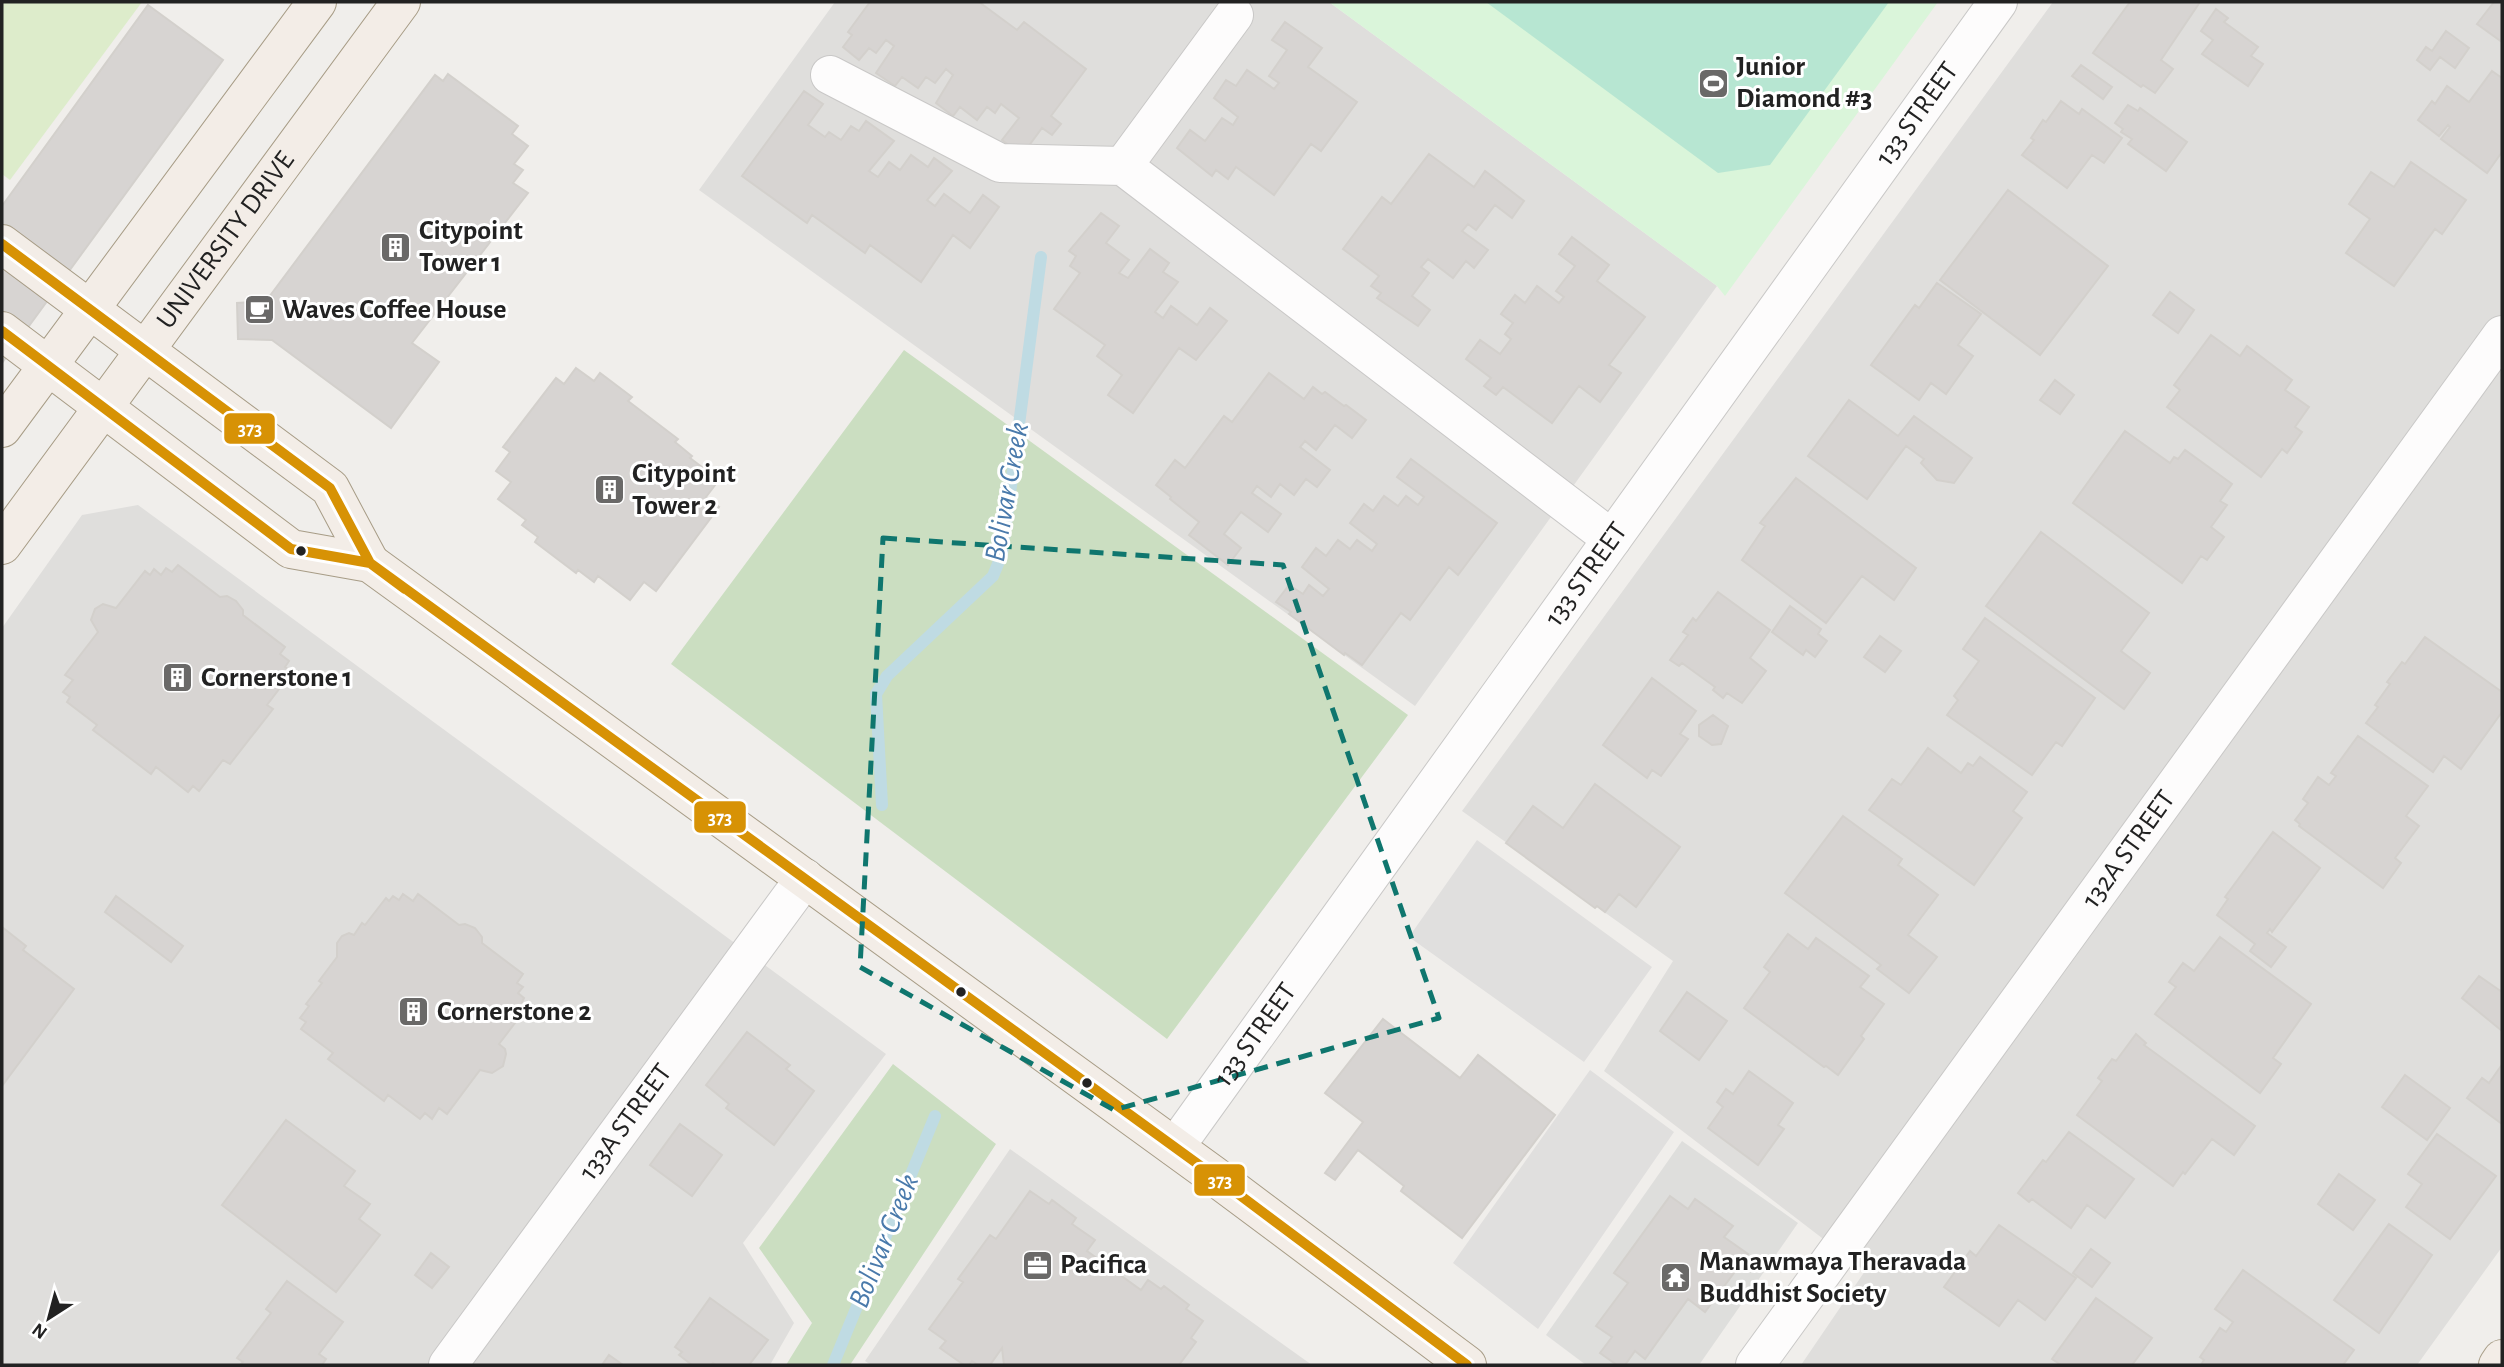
<svg xmlns="http://www.w3.org/2000/svg" width="2504" height="1367" font-family="'Alegreya Sans',sans-serif">
<rect width="100%" height="100%" fill="#f0eeeb"/>
<path fill="#dfdedc" d="M 835,2 L 1329,2 L 1717,286 L 1415,706 L 699,190 Z
M 2053,2 L 2502,2 L 2502,1247 L 2417,1365 L 1801,1365 L 1865,1271 L 1604,1071 L 1673,961 L 1462,811 Z
M 138,505 L 886,1054 L 743,1243 L 794,1323 L 770,1365 L 2,1365 L 2,628 L 82,515 Z
M 1010,1149 L 1312,1365 L 871,1365 L 865,1361 Z"/>
<path fill="#dededc" d="M 1682,1141 L 1798,1223 L 1699,1365 L 1586,1365 L 1546,1335 Z"/>
<path fill="#ddeccb" d="M 2,2 L 142,2 L 10,180 L 2,174 Z"/>
<path fill="#cbdec1" d="M 904,350 L 1408,715 L 1167,1039 L 671,664 Z
M 893,1064 L 996,1144 L 850,1365 L 786,1365 L 812,1323 L 759,1248 Z"/>
<path fill="#daf5da" d="M 1329,2 L 1938,2 L 1725,296 L 1717,286 Z"/>
<path fill="#b7e6d2" d="M 1486,2 L 1889,2 L 1770,165 L 1718,173 Z"/>
<path fill="#e0dfde" d="M 1477,840 L 1652,967 L 1584,1062 L 1409,937 Z
M 1590,1070 L 1674,1132 L 1538,1329 L 1453,1263 Z"/>
<g fill="none" stroke-linecap="round" stroke-linejoin="round">
<path stroke="#bfdbe3" stroke-width="12" d="M 882,805 L 876,694 L 887,676 L 993,576 L 1002,554 L 1041,257
M 833,1365 L 935,1116"/>
</g>
<path fill="#d7d4d2" stroke="#d3d0cc" stroke-width="2" d="M 870,2 L 979,2 L 1017,30 L 1024,22 L 1086,69 L 1051,116 L 1061,124 L 1052,135 L 1042,128 L 1022,155 L 1002,140 L 1019,118 L 1001,104 L 995,113 L 987,107 L 977,120 L 960,107 L 953,116 L 936,103 L 953,75 L 946,69 L 935,83 L 926,77 L 918,88 L 902,77 L 895,86 L 876,73 L 894,46 L 886,40 L 876,53 L 869,48 L 859,60 L 843,47 L 852,35 L 848,32 Z
M 2130,2 L 2200,2 L 2161,60 L 2173,69 L 2155,93 L 2143,85 L 2141,87 L 2093,53 Z
M 2494,2 L 2502,2 L 2502,42 L 2477,24 Z
M 148,5 L 223,60 L 2,363 L 2,206 Z
M 2216,9 L 2228,18 L 2224,22 L 2258,47 L 2251,56 L 2263,64 L 2248,86 L 2202,54 L 2213,40 L 2201,31 Z
M 1285,22 L 1322,48 L 1308,67 L 1357,102 L 1321,151 L 1311,144 L 1274,195 L 1236,167 L 1228,179 L 1216,170 L 1212,176 L 1177,148 L 1190,130 L 1205,141 L 1222,118 L 1233,125 L 1238,117 L 1214,98 L 1226,80 L 1236,86 L 1247,70 L 1274,89 L 1279,83 L 1269,76 L 1287,50 L 1272,40 Z
M 2446,31 L 2469,48 L 2455,68 L 2440,57 L 2430,70 L 2417,60 L 2426,47 L 2432,51 Z
M 2081,65 L 2112,87 L 2103,99 L 2072,76 Z
M 2492,71 L 2502,78 L 2502,152 L 2487,173 L 2441,139 L 2450,127 L 2448,125 L 2439,136 L 2418,120 L 2432,101 L 2435,104 L 2447,86 L 2469,102 Z
M 448,74 L 518,126 L 512,134 L 528,146 L 514,164 L 523,170 L 513,183 L 528,193 L 412,343 L 439,362 L 391,428 L 272,340 L 238,339 L 237,303 L 266,301 L 435,75 L 443,81 Z
M 804,91 L 823,104 L 808,125 L 825,137 L 829,132 L 841,140 L 851,126 L 859,131 L 866,121 L 894,141 L 869,171 L 878,177 L 889,162 L 900,170 L 911,155 L 928,167 L 934,158 L 952,171 L 927,200 L 935,206 L 944,194 L 970,213 L 983,195 L 999,207 L 970,248 L 953,235 L 921,282 L 870,245 L 865,253 L 812,215 L 807,223 L 742,176 Z
M 2061,101 L 2079,114 L 2082,109 L 2122,138 L 2104,163 L 2092,155 L 2067,188 L 2022,155 L 2034,140 L 2031,138 L 2043,120 L 2046,122 Z
M 2128,105 L 2138,111 L 2140,108 L 2187,142 L 2166,171 L 2128,144 L 2132,139 L 2121,132 L 2123,129 L 2115,123 Z
M 1429,154 L 1474,187 L 1485,171 L 1524,201 L 1512,218 L 1495,205 L 1476,230 L 1468,224 L 1462,231 L 1488,250 L 1474,268 L 1466,261 L 1453,278 L 1428,259 L 1421,267 L 1429,273 L 1412,296 L 1430,310 L 1418,326 L 1377,298 L 1381,293 L 1371,286 L 1379,276 L 1343,249 L 1382,197 L 1391,204 Z
M 2411,162 L 2466,200 L 2442,234 L 2435,229 L 2394,286 L 2346,253 L 2370,219 L 2349,204 L 2371,172 L 2394,187 Z
M 2008,190 L 2108,266 L 2040,355 L 1940,280 Z
M 1101,213 L 1119,226 L 1106,243 L 1129,260 L 1119,273 L 1128,278 L 1150,249 L 1169,263 L 1163,272 L 1178,282 L 1155,312 L 1163,318 L 1171,306 L 1197,325 L 1210,308 L 1227,321 L 1196,360 L 1179,348 L 1133,413 L 1108,395 L 1122,375 L 1097,356 L 1105,345 L 1054,309 L 1080,273 L 1070,266 L 1076,256 L 1069,251 Z
M 1572,237 L 1609,265 L 1597,281 L 1645,317 L 1609,365 L 1621,373 L 1600,402 L 1579,386 L 1552,423 L 1503,387 L 1496,395 L 1484,386 L 1491,378 L 1466,359 L 1480,340 L 1500,354 L 1511,339 L 1505,334 L 1513,323 L 1501,314 L 1515,295 L 1525,303 L 1537,286 L 1559,303 L 1564,297 L 1556,291 L 1575,266 L 1559,254 Z
M 1937,283 L 1981,314 L 1958,345 L 1973,356 L 1946,394 L 1931,383 L 1919,400 L 1871,365 L 1915,305 L 1919,308 Z
M 2170,292 L 2194,310 L 2178,333 L 2153,315 Z
M 2211,335 L 2240,356 L 2247,346 L 2292,380 L 2285,390 L 2309,407 L 2295,427 L 2302,432 L 2287,453 L 2282,449 L 2261,477 L 2167,407 L 2180,390 L 2174,385 Z
M 576,368 L 594,381 L 600,373 L 632,397 L 628,401 L 678,439 L 675,442 L 692,456 L 690,458 L 719,480 L 706,497 L 719,507 L 656,591 L 644,582 L 630,600 L 598,576 L 594,582 L 578,570 L 576,573 L 535,542 L 538,537 L 522,525 L 526,520 L 498,499 L 511,482 L 496,471 L 510,452 L 503,447 L 556,378 L 564,384 Z
M 1269,373 L 1304,399 L 1313,387 L 1322,394 L 1325,392 L 1344,406 L 1346,405 L 1366,420 L 1352,438 L 1335,425 L 1316,450 L 1305,441 L 1300,447 L 1330,470 L 1317,487 L 1306,479 L 1294,495 L 1280,484 L 1271,497 L 1257,486 L 1252,493 L 1281,514 L 1268,532 L 1241,512 L 1224,534 L 1241,548 L 1228,565 L 1189,535 L 1199,522 L 1170,499 L 1171,497 L 1156,485 L 1175,460 L 1185,468 L 1224,416 L 1232,422 Z
M 2055,380 L 2074,395 L 2060,414 L 2040,400 Z
M 1849,400 L 1898,436 L 1914,416 L 1972,458 L 1954,483 L 1937,480 L 1921,463 L 1924,459 L 1906,446 L 1867,499 L 1808,456 Z
M 2125,431 L 2170,463 L 2174,457 L 2178,459 L 2185,450 L 2232,484 L 2220,501 L 2227,505 L 2211,527 L 2224,537 L 2207,560 L 2201,556 L 2182,583 L 2073,503 Z
M 1411,459 L 1497,523 L 1458,575 L 1449,567 L 1410,620 L 1401,613 L 1362,665 L 1345,653 L 1344,655 L 1289,614 L 1291,612 L 1276,602 L 1289,585 L 1303,594 L 1309,585 L 1323,596 L 1329,589 L 1302,567 L 1316,548 L 1326,556 L 1338,540 L 1350,549 L 1357,540 L 1372,551 L 1377,544 L 1350,523 L 1364,504 L 1373,511 L 1384,496 L 1398,506 L 1406,496 L 1418,505 L 1424,497 L 1397,477 Z
M 1796,478 L 1916,568 L 1894,600 L 1862,576 L 1826,623 L 1742,560 L 1765,526 L 1760,523 Z
M 2041,532 L 2149,613 L 2121,651 L 2150,673 L 2124,709 L 1986,606 Z
M 178,565 L 220,597 L 227,596 L 236,601 L 243,610 L 243,615 L 285,647 L 280,654 L 289,661 L 285,667 L 292,672 L 267,705 L 273,709 L 230,764 L 223,760 L 199,791 L 193,786 L 188,792 L 156,767 L 151,774 L 93,730 L 97,725 L 67,702 L 70,697 L 63,692 L 73,680 L 65,675 L 98,632 L 91,620 L 95,609 L 103,604 L 116,608 L 145,571 L 150,575 L 154,569 L 161,575 L 166,568 L 172,572 Z
M 1718,592 L 1770,630 L 1750,658 L 1766,671 L 1742,703 L 1727,693 L 1723,698 L 1713,690 L 1715,687 L 1682,663 L 1679,666 L 1670,660 L 1688,635 L 1683,632 L 1693,618 L 1696,621 Z
M 1790,606 L 1821,629 L 1818,634 L 1827,641 L 1815,657 L 1806,650 L 1803,655 L 1772,632 Z
M 1985,618 L 2095,698 L 2062,746 L 2056,742 L 2032,775 L 1947,715 L 1958,700 L 1954,696 L 1979,661 L 1963,649 Z
M 1880,636 L 1901,651 L 1885,672 L 1864,657 Z
M 2425,637 L 2502,692 L 2502,712 L 2461,769 L 2444,756 L 2433,772 L 2366,723 L 2378,707 L 2375,705 L 2390,684 L 2387,682 L 2402,662 L 2405,664 Z
M 1652,678 L 1696,711 L 1680,734 L 1688,739 L 1661,776 L 1652,770 L 1647,778 L 1603,745 Z
M 1713,715 L 1728,726 L 1721,744 L 1712,745 L 1699,736 L 1699,725 Z
M 2358,736 L 2428,786 L 2406,816 L 2419,826 L 2395,858 L 2401,863 L 2383,888 L 2299,826 L 2300,824 L 2295,820 L 2308,803 L 2303,799 L 2318,777 L 2329,785 L 2336,776 L 2331,773 Z
M 1928,748 L 1961,773 L 1968,763 L 1973,766 L 1980,757 L 2027,792 L 2013,811 L 2022,818 L 1974,885 L 1869,810 L 1892,779 L 1901,785 Z
M 1595,784 L 1680,847 L 1636,907 L 1619,894 L 1605,912 L 1597,906 L 1595,908 L 1506,843 L 1533,806 L 1563,828 Z
M 1843,816 L 1902,859 L 1898,865 L 1938,895 L 1908,935 L 1937,957 L 1909,993 L 1877,969 L 1881,965 L 1785,893 Z
M 2273,832 L 2320,868 L 2272,932 L 2270,929 L 2267,933 L 2286,947 L 2271,967 L 2250,951 L 2255,944 L 2217,915 L 2228,899 L 2225,897 Z
M 403,894 L 413,901 L 418,894 L 459,925 L 465,924 L 475,928 L 482,937 L 482,943 L 523,974 L 517,983 L 523,987 L 518,993 L 524,998 L 522,1002 L 528,1006 L 499,1044 L 505,1049 L 506,1054 L 503,1066 L 492,1073 L 480,1070 L 447,1114 L 439,1108 L 432,1119 L 425,1113 L 420,1119 L 388,1095 L 384,1101 L 328,1059 L 333,1053 L 301,1029 L 306,1022 L 300,1018 L 309,1006 L 306,1004 L 322,983 L 319,981 L 337,957 L 337,943 L 342,936 L 349,933 L 354,935 L 362,923 L 365,925 L 386,898 L 389,901 L 393,896 L 399,900 Z
M 116,896 L 183,946 L 171,962 L 105,912 Z
M 2,927 L 26,946 L 23,950 L 74,989 L 2,1086 Z
M 1788,934 L 1808,949 L 1816,938 L 1869,976 L 1860,987 L 1884,1004 L 1861,1036 L 1864,1039 L 1838,1075 L 1826,1066 L 1824,1067 L 1744,1008 L 1770,972 L 1764,967 Z
M 2220,937 L 2311,1004 L 2273,1058 L 2281,1064 L 2260,1093 L 2155,1014 L 2176,987 L 2169,982 L 2183,963 L 2194,971 Z
M 2479,976 L 2502,992 L 2502,1031 L 2462,998 Z
M 1687,992 L 1727,1021 L 1699,1060 L 1660,1031 Z
M 1383,1019 L 1460,1078 L 1478,1055 L 1555,1115 L 1462,1238 L 1401,1191 L 1404,1186 L 1358,1150 L 1335,1180 L 1325,1173 L 1363,1122 L 1325,1093 Z
M 747,1032 L 790,1065 L 786,1069 L 814,1091 L 774,1145 L 726,1108 L 729,1104 L 706,1085 Z
M 2136,1034 L 2146,1043 L 2144,1045 L 2255,1126 L 2234,1155 L 2212,1139 L 2185,1174 L 2183,1172 L 2173,1186 L 2077,1115 L 2102,1081 L 2098,1078 L 2112,1059 L 2116,1061 Z
M 2501,1066 L 2502,1067 L 2502,1124 L 2467,1098 L 2482,1078 L 2489,1083 Z
M 1749,1071 L 1793,1103 L 1778,1125 L 1784,1129 L 1758,1165 L 1708,1128 L 1723,1107 L 1717,1102 L 1726,1089 L 1733,1094 Z
M 2405,1075 L 2450,1108 L 2427,1140 L 2382,1107 Z
M 286,1120 L 355,1171 L 344,1186 L 370,1204 L 359,1219 L 380,1235 L 336,1292 L 222,1205 Z
M 680,1124 L 722,1155 L 692,1196 L 650,1165 Z
M 2069,1132 L 2134,1179 L 2105,1218 L 2087,1205 L 2071,1228 L 2032,1199 L 2029,1202 L 2018,1193 L 2043,1160 L 2046,1162 Z
M 2437,1134 L 2496,1176 L 2450,1239 L 2406,1207 L 2422,1184 L 2408,1174 Z
M 2339,1174 L 2375,1200 L 2353,1230 L 2318,1204 Z
M 1030,1191 L 1049,1204 L 1052,1200 L 1076,1218 L 1072,1224 L 1095,1240 L 1087,1251 L 1141,1290 L 1148,1280 L 1161,1289 L 1164,1286 L 1189,1305 L 1186,1309 L 1203,1321 L 1191,1338 L 1196,1342 L 1179,1365 L 1004,1365 L 1002,1348 L 990,1365 L 978,1365 L 972,1361 L 969,1365 L 964,1365 L 940,1348 L 946,1341 L 929,1329 L 963,1282 L 958,1279 L 990,1235 L 996,1239 Z
M 1670,1196 L 1688,1209 L 1695,1199 L 1733,1226 L 1724,1237 L 1748,1254 L 1705,1312 L 1688,1299 L 1645,1359 L 1635,1351 L 1625,1365 L 1617,1365 L 1600,1353 L 1612,1337 L 1596,1326 L 1628,1283 L 1614,1273 Z
M 2389,1224 L 2432,1255 L 2379,1333 L 2334,1300 Z
M 1999,1225 L 2076,1278 L 2045,1320 L 2018,1300 L 1999,1326 L 1944,1287 L 1970,1251 L 1976,1256 Z
M 2091,1249 L 2110,1263 L 2092,1287 L 2073,1273 Z
M 431,1253 L 449,1267 L 432,1288 L 415,1275 Z
M 2243,1270 L 2354,1350 L 2343,1365 L 2201,1365 L 2204,1360 L 2200,1357 L 2220,1328 L 2226,1332 L 2233,1322 L 2215,1309 Z
M 287,1281 L 343,1322 L 319,1354 L 326,1359 L 322,1365 L 240,1365 L 243,1362 L 237,1358 L 271,1313 L 266,1309 Z
M 710,1298 L 768,1340 L 749,1365 L 716,1365 L 713,1363 L 711,1365 L 692,1365 L 679,1355 L 682,1352 L 675,1347 Z
M 2096,1298 L 2152,1338 L 2132,1365 L 2061,1365 L 2052,1359 Z
M 609,1355 L 623,1365 L 602,1365 Z"/>
<g fill="none" stroke-linecap="round" stroke-linejoin="round">
<defs>
<g id="minor">
<path d="M 830,75 L 1000,163 L 1123,166 L 1612,539"/>
<path d="M 1123,166 L 1234,15"/>
<path id="s1" d="M 1175,1147 L 1998,2"/>
<path id="s2" d="M 448,1365 L 805,878"/>
<path id="s3" d="M 1755,1365 L 2502,335"/>
</g>
<g id="major">
<path d="M 2,244 L 330,488 L 370,563"/>
<path d="M 2,331 L 291,549 L 370,563 L 1213,1175 L 1467,1365"/>
<path d="M 2,428 L 317,2"/>
<path id="s4" d="M 2,545 L 401,2"/>
<path d="M 2498,1365 L 2502,1359"/>
</g>
</defs>
<use href="#minor" stroke="#c9c8c7" stroke-width="40"/>
<use href="#major" stroke="#a79c86" stroke-width="40"/>
<use href="#minor" stroke="#fdfcfc" stroke-width="38"/>
<use href="#major" stroke="#f3ede7" stroke-width="38"/>
<defs>
<path id="bus-1" d="M 2,244 L 330,488 L 370,563 L 1213,1175 L 1467,1365
M 2,331 L 291,549 L 370,563 L 405,589"/>
</defs>
<use href="#bus-1" stroke="#fff" stroke-width="16"/>
<use href="#bus-1" stroke="#d79205" stroke-width="10"/>
</g>
<path fill="none" stroke="#0f766e" stroke-width="5" stroke-dasharray="14 9" stroke-linejoin="round" d="M 883,538 L 1283,565 L 1439,1018 L 1114,1110 L 860,967 Z"/>
<defs>
<symbol id="stadium-square" viewBox="-11 -11 22 22"><rect x="-9" y="-9" width="18" height="18" rx="4" fill="#6a6968" stroke="#fff"/><path d="M0-5a6.5 5 0 1 0 0 10a6.5 5 0 1 0 0-10ZM-3.5-1.8h7v3.6h-7Z" fill="#fff"/></symbol>
<symbol id="building-square" viewBox="-11 -11 22 22"><rect x="-9" y="-9" width="18" height="18" rx="4" fill="#6a6968" stroke="#fff"/><path d="M-4-6H4V6H1V3H-1V6H-4ZM-2.5-4.3h1.7v1.8h-1.7ZM.8-4.3h1.7v1.8H.8ZM-2.5-1h1.7V.8h-1.7ZM.8-1h1.7V.8H.8Z" fill="#fff"/></symbol>
<symbol id="cafe-square" viewBox="-11 -11 22 22"><rect x="-9" y="-9" width="18" height="18" rx="4" fill="#6a6968" stroke="#fff"/><path d="M-5.5-4.5H6V0H3Q3 3.5 0 3.5H-2.5Q-5.5 3.5-5.5 0ZM3-3.2v2h1.7v-2ZM-6 4.5H4V6H-6Z" fill="#fff"/></symbol>
<symbol id="office-square" viewBox="-11 -11 22 22"><rect x="-9" y="-9" width="18" height="18" rx="4" fill="#6a6968" stroke="#fff"/><path d="M-6-3h4V-5.5h4V-3h4V5H-6ZM-1-4.5V-3h2v-1.5ZM-6 0V1H6V0Z" fill="#fff"/></symbol>
<symbol id="temple-square" viewBox="-11 -11 22 22"><rect x="-9" y="-9" width="18" height="18" rx="4" fill="#6a6968" stroke="#fff"/><path d="M0-6L5-2H3V0L6.5 2.5H4V6H1.5V3h-3V6H-4V2.5H-6.5L-3 0V-2H-5Z" fill="#fff"/></symbol>
</defs>
<g fill-rule="evenodd">
<use href="#stadium-square" x="1696" y="66" width="35" height="35"/>
<use href="#building-square" x="378" y="230" width="35" height="35"/>
<use href="#cafe-square" x="242" y="292" width="35" height="35"/>
<use href="#building-square" x="592" y="472" width="35" height="35"/>
<use href="#building-square" x="160" y="660" width="35" height="35"/>
<use href="#building-square" x="396" y="994" width="35" height="35"/>
<use href="#office-square" x="1020" y="1248" width="35" height="35"/>
<use href="#temple-square" x="1658" y="1260" width="35" height="35"/>
</g>
<g fill="#222" stroke="#fff" stroke-width="2.5">
<circle cx="301" cy="551" r="6"/>
<circle cx="961" cy="992" r="6"/>
<circle cx="1087" cy="1083" r="6"/>
</g>
<g text-anchor="middle" dominant-baseline="central" stroke-width="6" stroke-linejoin="round" paint-order="stroke">
<g font-size="28" font-weight="bold" fill="#222" stroke="#fff" text-anchor="start">
<text x="1736" y="67">Junior<tspan x="1736" dy="32">Diamond #3</tspan></text>
<text x="419" y="231">Citypoint<tspan x="419" dy="32">Tower 1</tspan></text>
<text x="282" y="310">Waves Coffee House</text>
<text x="632" y="474">Citypoint<tspan x="632" dy="32">Tower 2</tspan></text>
<text x="201" y="678">Cornerstone 1</text>
<text x="437" y="1012">Cornerstone 2</text>
<text x="1699" y="1262">Manawmaya Theravada<tspan x="1699" dy="32">Buddhist Society</tspan></text>
<text x="1060" y="1265">Pacifica</text>
</g>
<g font-size="28" fill="#222" stroke="#fff">
<text stroke="none"><textPath href="#s1" startOffset="1272">133 STREET</textPath></text>
<text stroke="none"><textPath href="#s4" startOffset="378">UNIVERSITY DRIVE</textPath></text>
<text stroke="none"><textPath href="#s1" startOffset="705">133 STREET</textPath></text>
<text stroke="none"><textPath href="#s3" startOffset="637">132A STREET</textPath></text>
<text stroke="none"><textPath href="#s1" startOffset="138">133 STREET</textPath></text>
<text stroke="none"><textPath href="#s2" startOffset="301">133A STREET</textPath></text>
</g>
<g font-size="30" font-style="italic" fill="#4a7aab" stroke="#fff">
<text transform="translate(1007 492) rotate(-80)">Bolivar Creek</text>
<text transform="translate(884 1241) rotate(-68)">Bolivar Creek</text>
</g>
</g>
<g stroke="#fff" stroke-width="2.5">
<rect x="223" y="412" width="53" height="33" rx="7" fill="#d79205"/>
<rect x="693" y="800" width="54" height="34" rx="7" fill="#d79205"/>
<rect x="1193" y="1163" width="53" height="34" rx="7" fill="#d79205"/>
</g>
<g font-size="19" text-anchor="middle" font-weight="bold" fill="#fff">
<text x="250" y="435">373</text>
<text x="720" y="824">373</text>
<text x="1220" y="1187">373</text>
</g>
<rect width="2504" height="1367" fill="none" stroke="#222222" stroke-width="7"/>
<g transform="translate(49 1318) rotate(216)" stroke="#ffffff" stroke-width="5" paint-order="stroke">
<path d="M0-5L12 26L0 18L-12 26Z" fill="#222222"/>
<text y="-10" font-size="19" font-weight="bold" text-anchor="middle" fill="#222222">N</text>
</g>
</svg>
